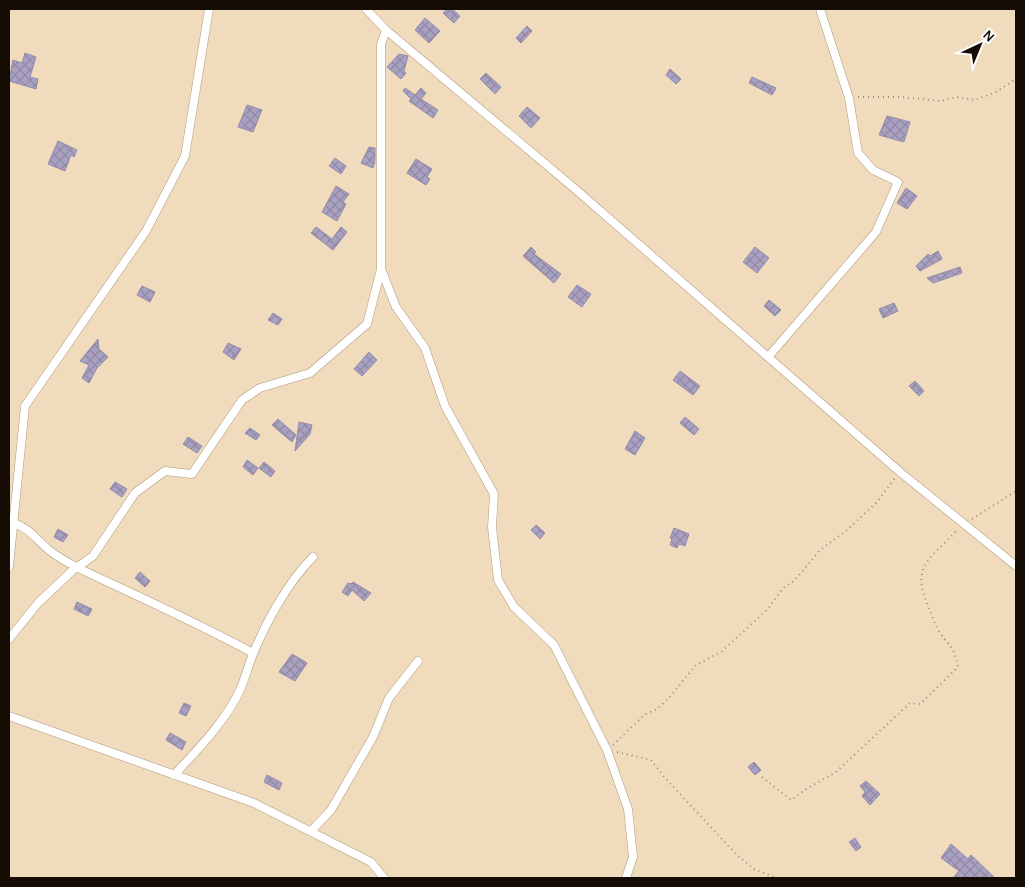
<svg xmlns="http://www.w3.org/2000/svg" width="1025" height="887" font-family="Karla,sans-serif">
<defs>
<pattern id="building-cross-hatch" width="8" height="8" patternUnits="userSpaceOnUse" patternTransform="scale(1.25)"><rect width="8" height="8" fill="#a9a1c1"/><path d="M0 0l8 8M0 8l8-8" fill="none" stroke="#9189a4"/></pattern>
</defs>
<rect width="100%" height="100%" fill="#f1dbbd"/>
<path fill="url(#building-cross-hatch)" stroke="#948cab" d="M 447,9 L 452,9 L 460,16 L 454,23 L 443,13 Z
M 425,18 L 440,31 L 429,43 L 415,30 Z
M 527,26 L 532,31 L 521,43 L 516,38 Z
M 25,53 L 36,57 L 30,77 L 38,79 L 36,89 L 9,81 L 13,60 L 22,63 Z
M 399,54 L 408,56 L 404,71 L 406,73 L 401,79 L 387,67 Z
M 670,69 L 681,79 L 676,84 L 666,75 Z
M 486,73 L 501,87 L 495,94 L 480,79 Z
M 752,77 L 776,88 L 772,95 L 749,83 Z
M 405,88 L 415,95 L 421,88 L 426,93 L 421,99 L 438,110 L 433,118 L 409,101 L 411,99 L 403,91 Z
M 247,105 L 262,110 L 253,132 L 238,127 Z
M 527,107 L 540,118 L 531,128 L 519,116 Z
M 887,116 L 910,122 L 904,142 L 879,135 Z
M 58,141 L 77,150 L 74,157 L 71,155 L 65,171 L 48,164 Z
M 369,147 L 375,148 L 375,161 L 373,168 L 361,163 Z
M 335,158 L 346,166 L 341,174 L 329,166 Z
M 416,159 L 432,169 L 427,177 L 430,179 L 426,185 L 407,173 Z
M 336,186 L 349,194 L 343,202 L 346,204 L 337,221 L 322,212 Z
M 906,188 L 917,196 L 907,209 L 897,203 Z
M 316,227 L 332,239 L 341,227 L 347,232 L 333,250 L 311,233 Z
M 531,247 L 536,252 L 534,254 L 561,274 L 554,283 L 523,256 Z
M 755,247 L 769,258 L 757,273 L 743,262 Z
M 938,251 L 942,259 L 920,271 L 916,266 L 928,254 L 930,256 Z
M 960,267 L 962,273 L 933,283 L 927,278 Z
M 577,285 L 591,294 L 582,307 L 568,297 Z
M 142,286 L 155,292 L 150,302 L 137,295 Z
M 769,300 L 781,310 L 775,316 L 764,306 Z
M 894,303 L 898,311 L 883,318 L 879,309 Z
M 273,313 L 282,319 L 278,325 L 268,320 Z
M 98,339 L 99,349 L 108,357 L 97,368 L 89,383 L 82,378 L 89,365 L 80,361 Z
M 228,343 L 241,349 L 234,360 L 223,352 Z
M 369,352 L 377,360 L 362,376 L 354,369 Z
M 680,371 L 700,386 L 693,395 L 673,380 Z
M 915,381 L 924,391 L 919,396 L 909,386 Z
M 685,417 L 699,429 L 694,435 L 680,423 Z
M 278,419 L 296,435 L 292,442 L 272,425 Z
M 299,422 L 312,425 L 310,434 L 295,451 Z
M 250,428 L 260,435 L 256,440 L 245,433 Z
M 635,431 L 645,438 L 635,455 L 625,449 Z
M 188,437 L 202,446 L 197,453 L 183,444 Z
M 247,460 L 258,468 L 253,475 L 243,467 Z
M 264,462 L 275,471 L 271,477 L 259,468 Z
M 115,482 L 127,489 L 122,497 L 110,489 Z
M 536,525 L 545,533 L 540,539 L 531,530 Z
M 674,528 L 689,534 L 685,546 L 679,544 L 677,548 L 670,545 L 672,539 L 670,538 Z
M 58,529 L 68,535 L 63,542 L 54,537 Z
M 140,572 L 150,581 L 145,587 L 135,578 Z
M 353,582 L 371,593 L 364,601 L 352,590 L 348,596 L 342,592 L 348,583 L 351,584 Z
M 77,602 L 92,609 L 88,616 L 74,609 Z
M 292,654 L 307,663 L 295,681 L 279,672 Z
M 184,703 L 191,706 L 186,716 L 179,713 Z
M 170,733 L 186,742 L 182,750 L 166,740 Z
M 754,762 L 761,770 L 755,775 L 748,767 Z
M 267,775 L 282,783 L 279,790 L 264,782 Z
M 866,781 L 880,794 L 870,805 L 862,796 L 865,792 L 860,786 Z
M 855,838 L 861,847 L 856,851 L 849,842 Z
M 951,844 L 968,859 L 971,855 L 995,878 L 953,878 L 959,871 L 941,858 Z"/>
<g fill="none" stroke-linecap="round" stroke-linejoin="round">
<defs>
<path id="minor" d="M 366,9 L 386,30 L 574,188 L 900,472 L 1016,566
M 386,30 L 381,44 L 381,269 L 396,307 L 425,348 L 445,406 L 494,494 L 492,527 L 498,580 L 514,607 L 554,645 L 607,750 L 628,809 L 633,857 L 626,878
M 769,356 L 876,232 L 898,182 L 873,170 L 858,153 L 849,98 L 820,9
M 14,523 C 33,531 34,538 49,550 C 57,557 69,563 78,568 C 137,596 196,622 253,653
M 9,566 L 25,406 L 146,231 L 185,156 L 209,9
M 9,639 L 38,603 L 72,571 L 93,556 L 135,493 L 165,471 L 192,474 L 242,400 L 260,388 L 310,373 L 367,324 L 381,269
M 9,716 L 254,803 L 371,862 L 384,878
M 174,775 C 197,750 226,721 240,690 C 245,679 248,666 253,654 C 266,622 288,582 313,557
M 311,831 L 331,810 L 373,737 L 389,698 L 418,661"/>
</defs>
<use href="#minor" stroke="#af997d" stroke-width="9"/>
<path stroke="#9d8c76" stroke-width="2" stroke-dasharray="1 4" stroke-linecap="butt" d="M 858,97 L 901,97 L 941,101 L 957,97 L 975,100 L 996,92 L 1016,79
M 972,519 L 1016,491
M 613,745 L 644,715 L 657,709 L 668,699 L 696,665 L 721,652 L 767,610 L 783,588 L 794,581 L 820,550 L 846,531 L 877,502 L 895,478
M 617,752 L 651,760 L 665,778 L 737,855 L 754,869 L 776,878
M 762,777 L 791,800 L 808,788 L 836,772 L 910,703 L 920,704 L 958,667 C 954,646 951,649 941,634 C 935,626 932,615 928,606 C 910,563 932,559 958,529"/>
<use href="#minor" stroke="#fff" stroke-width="8"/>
</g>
<rect width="1025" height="887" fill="none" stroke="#150d04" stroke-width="20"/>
<g transform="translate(980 45) rotate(44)" stroke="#ffffff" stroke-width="4" paint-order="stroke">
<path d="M0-4L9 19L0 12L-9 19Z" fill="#150d04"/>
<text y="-8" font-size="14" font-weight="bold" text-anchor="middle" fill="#150d04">N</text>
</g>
</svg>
